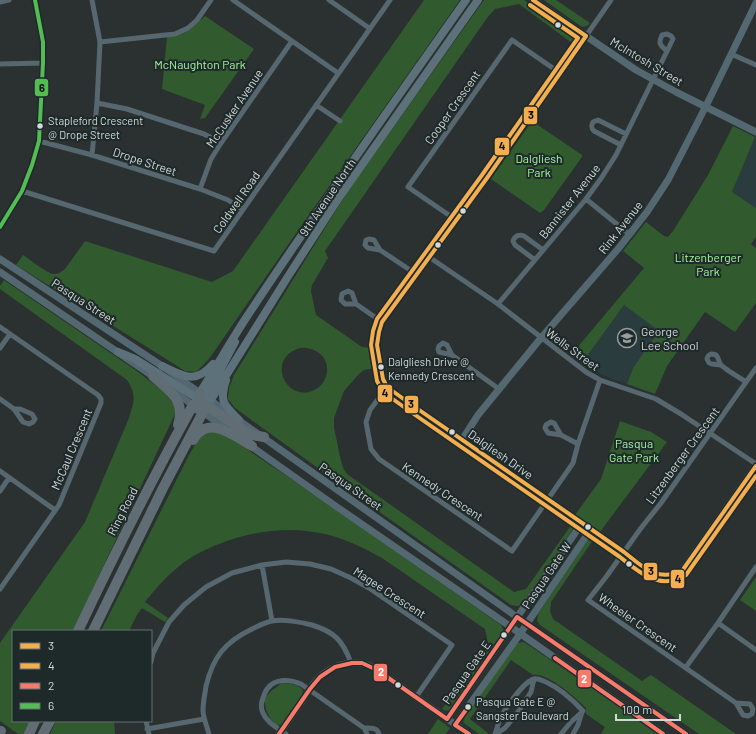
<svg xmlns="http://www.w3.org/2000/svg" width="756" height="734" font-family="Barlow,sans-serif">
<rect width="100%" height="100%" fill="#2b3131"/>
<path fill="#2b3c3e" d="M 755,137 L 756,137 L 756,208 L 732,192 Z
M 624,305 L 659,331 L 633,368 L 627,384 L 602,375 L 582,363 Z"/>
<path fill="#315a2f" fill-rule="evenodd" d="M 424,0 L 460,0 L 292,239 L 209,359 L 196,372 L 185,371 L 174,364 L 16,265 L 23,255 C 31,260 48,275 56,274 C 60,273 62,271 65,269 L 85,241 L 212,282 L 233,271 Z
M 484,0 L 524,0 L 576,36 L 579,41 L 576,46 L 519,4 L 495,9 L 487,18 L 325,251 L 328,258 L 312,285 L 311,291 L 316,315 L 362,347 L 373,348 L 376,368 L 364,370 L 358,375 L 344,391 L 334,418 L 334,428 L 341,461 L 344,470 L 347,474 L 514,592 L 526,589 L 572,524 L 573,527 L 572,531 L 521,605 L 517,606 L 511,605 L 340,484 L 235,408 L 228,399 L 229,388 L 234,375 L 346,194 ZM 300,348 C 317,346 333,360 325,379 C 323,384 318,389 312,391 C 288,400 270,367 291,352 C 294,350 297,349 300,348 Z
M 544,0 L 556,0 L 590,23 L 587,26 L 582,27 Z
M 205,16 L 254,49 L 205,118 L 200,119 L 205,105 L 162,89 L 167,37 C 185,34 191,29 205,16 Z
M 532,121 L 582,155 L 582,157 L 544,210 L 540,213 L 491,179 Z
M 733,126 L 755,137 L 732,192 L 756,208 L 756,237 L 751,244 L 756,248 L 756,303 L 735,332 L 705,312 L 667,366 L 655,394 L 627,384 L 633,368 L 659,331 L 624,305 L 582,363 L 571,355 L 644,268 L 623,251 L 646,222 L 664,236 L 668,237 L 673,231 L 708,175 Z
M 4,280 L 134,369 L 163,391 L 175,406 L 175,414 L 73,631 L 13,631 L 13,721 L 31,721 L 25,734 L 18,734 L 0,721 L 0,643 L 85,522 L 129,418 C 134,401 137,396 127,380 L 0,289 L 0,286 Z
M 620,421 L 651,432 L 667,442 L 600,532 L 575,515 L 601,479 Z
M 216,430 L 226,435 L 328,504 L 501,625 L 503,629 L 504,632 L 449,710 L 446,711 L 442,709 L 488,643 L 485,629 L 382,558 C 362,547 342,537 320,533 C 279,525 236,534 199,553 C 179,563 159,584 145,602 L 168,618 L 165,622 L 142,608 L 137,615 L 129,631 L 101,631 L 189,455 L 199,438 L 206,432 Z
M 591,539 L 593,540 L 551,602 L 550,611 L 553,619 L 642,681 L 651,675 L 736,734 L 699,734 L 540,625 L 537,621 L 538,614 L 587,541 Z
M 756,577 L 756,611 L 740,600 Z
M 524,642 L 659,734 L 601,734 L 605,727 L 586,714 L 586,708 C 576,698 547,672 533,675 L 511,660 L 470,719 L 488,733 L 488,734 L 479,734 L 465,724 L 463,722 L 465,717 L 517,643 Z
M 282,683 C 291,684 298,684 303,690 L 302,695 L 282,724 L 277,726 C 268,718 266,711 264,699 L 271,691 Z
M 438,719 L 450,728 L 446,734 L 428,734 Z
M 56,721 L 114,721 L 115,734 L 50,734 Z"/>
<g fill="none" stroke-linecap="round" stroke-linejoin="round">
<path stroke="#566770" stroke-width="5" d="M 233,0 L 338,73
M 329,0 L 369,28
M 0,2 L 9,0
M 100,42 L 175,34 L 188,28 L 197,20 L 211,0
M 731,54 L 756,65
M 0,64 L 43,63
M 97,103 L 127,109 L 204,134 L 212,138 L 221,143
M 316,105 L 340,121
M 39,141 L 92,155 L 200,189 L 228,200 L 242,209
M 621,145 L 594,131 C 591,128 591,126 593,122 L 598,120 L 626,134
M 92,155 L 97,103 L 100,42 L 92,0
M 200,189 L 211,159 L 221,143 L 292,41
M 22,191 L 214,251 L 390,0
M 586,199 L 629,234
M 456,220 L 408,187 L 512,40 L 560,73
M 0,227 L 22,191 L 32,165 L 39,141 L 43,63 L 43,42 L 35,0
M 380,250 L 374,240 L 369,239 L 366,240 L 365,245 L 368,248 L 380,250 L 416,274
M 429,257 L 498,304 L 586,372 L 600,380 L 656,399 L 681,414 L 756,464
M 535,260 L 515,245 L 513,241 C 515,236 519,234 524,236 L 543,250
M 356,304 L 352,293 L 348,291 L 342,294 L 341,300 L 345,304 L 356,304 L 382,322
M 498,304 L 586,199 L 602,177 L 616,155 L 673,39 L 671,36 L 667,34 L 662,35 C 658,44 660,45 667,51
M 0,327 L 98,395 L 101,399 L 101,403 L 59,505 L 0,589
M 0,348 L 10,334
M 452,355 L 439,352 L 438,349 L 439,346 L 443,343 L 447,345 L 452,355 L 499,389
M 721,365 L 712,364 L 709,363 L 707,359 L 708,356 L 711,354 C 720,354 717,360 721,365 C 725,369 740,378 746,382
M 387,387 L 370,410 L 366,422 L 371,449 L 379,459 L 512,551 L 573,463 L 578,444 L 600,380
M 0,399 L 14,409 L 23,422 L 29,424 L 33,422 L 35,419 L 32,414 L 20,409 L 14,409
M 561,435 L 554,423 L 551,422 L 546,425 L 545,428 L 548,433 L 561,435 L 578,444
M 462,440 L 412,405 L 387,387 L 383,379 L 377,345 L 379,332 L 382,322 L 412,281 L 487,178 L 611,0
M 0,471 L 55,510
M 0,491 L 9,478
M 262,565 L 272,621
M 718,623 L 756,650
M 151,662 L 153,653 L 169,622 L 184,605 L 206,587 L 232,573 L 262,565 L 286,562 L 310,564 L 331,569 L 351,578 L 369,588 L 452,645 L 416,697
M 686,667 L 718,623 L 756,567
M 736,703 L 750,704 L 753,709 L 752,714 L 748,716 L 743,715 L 736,703 L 588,600 L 606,577 L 641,528 L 661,503 L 756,368
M 146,721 L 149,734
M 364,728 L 367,734
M 147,729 L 204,719
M 209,734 C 207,726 203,718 203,710 C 203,702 205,694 206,686 C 213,657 225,642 252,629 C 258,626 266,622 272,621 C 283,619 301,622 312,625 C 335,632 343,641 351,663
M 286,734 C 278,728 267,723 263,713 C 261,709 261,703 263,698 C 264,695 265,692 267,689 C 275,678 290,679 301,684 L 364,728 C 370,728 377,727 379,734
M 495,734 C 497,729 498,724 500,719 C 505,709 523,682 534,679 C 538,678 543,681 546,682 C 561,689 572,699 583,711
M 496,734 L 505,728 L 518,712 L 531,692 L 534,679
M 561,734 L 571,722 L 583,711
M 573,734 L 578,725 L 582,712"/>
<path stroke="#546872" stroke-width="7" d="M 533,0 L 636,70 L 676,92 L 756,132
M 756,3 L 706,106 L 668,180 L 647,212 L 618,249 L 541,338 L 478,415 L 462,440 L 651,572 C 664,576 670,578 682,571 L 756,466
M 0,259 L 162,366 L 517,617 L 686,734
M 0,272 L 157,379
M 173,391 L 228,430
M 248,444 L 337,507 L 511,627 L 663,734
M 447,719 L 582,523
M 455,725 L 520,634 L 591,529
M 279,734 C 287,723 294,712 302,701 C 309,690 316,678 328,671 C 336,665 350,662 360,663 C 366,664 372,667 377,670 L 469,734"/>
<path stroke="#5d717b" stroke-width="8" d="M 118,352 L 135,359 L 197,398 L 202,400
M 162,366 C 184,376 195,385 213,364
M 226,380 C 219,402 224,405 239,420
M 197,397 C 214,371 229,344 246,318 C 317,210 392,105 466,0
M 205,399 L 235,342
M 204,411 L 287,278 L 338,199 L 478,0"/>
<path stroke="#616d74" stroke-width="10" d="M 153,376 C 170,392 186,400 178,425
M 198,409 L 200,399 L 200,393
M 193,440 C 208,414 233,435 252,446
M 78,631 C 114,555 152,479 193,405 L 199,404 L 207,406 L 243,430 L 252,435 L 264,437
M 93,631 L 163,488 L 203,412
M 0,731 L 1,731
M 29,734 L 35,721
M 43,734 L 50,721"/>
<defs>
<path id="bus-1" d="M 533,0 L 586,36 L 487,178 L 382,322 L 379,332 L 377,345 L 383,379 L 387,387 L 412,405 L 624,552 C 643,567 656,582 682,571 L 756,466"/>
<path id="bus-2" d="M 530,5 L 578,38 L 482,175 L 377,319 L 373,331 L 371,345 L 377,381 L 383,392 L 408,410 L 620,557 C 640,573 660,591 686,575 L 756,476"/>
<path id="bus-3" d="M 555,658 L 663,734
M 468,707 L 455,725 L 469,734
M 279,734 L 310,689 L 320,677 L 335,667 L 352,663 L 362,663 L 377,670 L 447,719 L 517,617 L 686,734"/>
<path id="bus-4" d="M 0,227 L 22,191 L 32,165 L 39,141 L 43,63 L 43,42 L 35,0"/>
</defs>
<use href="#bus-1" stroke="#1e292a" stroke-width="7"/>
<use href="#bus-2" stroke="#1e292a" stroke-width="7"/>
<use href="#bus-3" stroke="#1e292a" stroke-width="7"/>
<use href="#bus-4" stroke="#1e292a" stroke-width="7"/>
<use href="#bus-1" stroke="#f2ae4f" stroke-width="4"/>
<use href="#bus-2" stroke="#f2ae4f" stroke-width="4"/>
<use href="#bus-3" stroke="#f87a6b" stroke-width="4"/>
<use href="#bus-4" stroke="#53bc53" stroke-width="4"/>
</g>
<defs>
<symbol id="school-ring" viewBox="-11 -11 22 22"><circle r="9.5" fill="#1e292a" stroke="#989e9e" stroke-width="1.5"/><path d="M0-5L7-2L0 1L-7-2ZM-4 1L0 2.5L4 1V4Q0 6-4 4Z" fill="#989e9e"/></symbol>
</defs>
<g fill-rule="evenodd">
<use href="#school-ring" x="616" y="327" width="22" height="22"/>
</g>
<g fill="#d2d9d9" stroke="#1e292a" stroke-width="1.5">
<circle cx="558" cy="25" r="3.5"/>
<circle cx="40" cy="126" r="3.5"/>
<circle cx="463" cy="211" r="3.5"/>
<circle cx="438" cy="245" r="3.5"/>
<circle cx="381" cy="367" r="3.5"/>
<circle cx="452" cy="432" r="3.5"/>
<circle cx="588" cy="527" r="3.5"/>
<circle cx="629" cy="564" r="3.5"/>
<circle cx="504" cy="635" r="3.5"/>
<circle cx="398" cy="685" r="3.5"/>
<circle cx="468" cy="707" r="3.5"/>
</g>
<g text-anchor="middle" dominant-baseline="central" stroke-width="4" stroke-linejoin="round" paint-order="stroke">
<g font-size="11" fill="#d2d9d9" stroke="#1e292a" text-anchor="start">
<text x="48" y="120">Stapleford Crescent<tspan x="48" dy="14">@ Drope Street</tspan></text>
<text x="388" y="361">Dalgliesh Drive @<tspan x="388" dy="14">Kennedy Crescent</tspan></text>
<text x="476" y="701">Pasqua Gate E @<tspan x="476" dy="14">Sangster Boulevard</tspan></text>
</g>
<g font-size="12" fill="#d2d9d9" stroke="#1e292a">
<text transform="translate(647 61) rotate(31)">McIntosh Street</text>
<text transform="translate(452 107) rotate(-55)">Cooper Crescent</text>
<text transform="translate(234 108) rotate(-56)">McCusker Avenue</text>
<text transform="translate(145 161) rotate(18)">Drope Street</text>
<text transform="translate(327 197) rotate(-56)">9th Avenue North</text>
<text transform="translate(569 201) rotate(-52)">Bannister Avenue</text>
<text transform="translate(236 202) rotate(-55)">Coldwell Road</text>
<text transform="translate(620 227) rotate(-52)">Rink Avenue</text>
<text transform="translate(84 301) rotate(33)">Pasqua Street</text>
<text transform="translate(573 349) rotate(36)">Wells Street</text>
<text transform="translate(71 449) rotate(-67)">McCaul Crescent</text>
<text transform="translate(501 454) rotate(35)">Dalgliesh Drive</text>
<text transform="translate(682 455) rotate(-54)">Litzenberger Crescent</text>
<text transform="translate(351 486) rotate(35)">Pasqua Street</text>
<text transform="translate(443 491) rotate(34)">Kennedy Crescent</text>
<text transform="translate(122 511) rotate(-63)">Ring Road</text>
<text transform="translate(546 575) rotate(-56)">Pasqua Gate W</text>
<text transform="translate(390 592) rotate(33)">Magee Crescent</text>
<text transform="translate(638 622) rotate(35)">Wheeler Crescent</text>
<text transform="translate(466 672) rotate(-55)">Pasqua Gate E</text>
</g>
<g font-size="12" fill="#a5f69e" stroke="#1e292a">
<text x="200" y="64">McNaughton Park</text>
<text x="539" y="158">Dalgliesh<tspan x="539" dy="14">Park</tspan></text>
<text x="708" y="257">Litzenberger<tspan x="708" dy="14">Park</tspan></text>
<text x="634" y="443">Pasqua<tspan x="634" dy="14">Gate Park</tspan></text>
</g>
<g font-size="12" fill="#d2d9d9" stroke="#1e292a" text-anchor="start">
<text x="641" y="331">George<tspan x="641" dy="14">Lee School</tspan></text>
</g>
</g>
<g stroke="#1e292a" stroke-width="1.5">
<rect x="34" y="78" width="15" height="19" rx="4" fill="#53bc53"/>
<rect x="523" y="106" width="15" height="19" rx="4" fill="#f2ae4f"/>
<rect x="494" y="137" width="16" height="19" rx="4" fill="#f2ae4f"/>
<rect x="377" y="384" width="16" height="19" rx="4" fill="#f2ae4f"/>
<rect x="404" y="395" width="15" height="19" rx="4" fill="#f2ae4f"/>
<rect x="643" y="562" width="15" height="19" rx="4" fill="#f2ae4f"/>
<rect x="670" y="569" width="15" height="20" rx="4" fill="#f2ae4f"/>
<rect x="373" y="663" width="15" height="19" rx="4" fill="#f87a6b"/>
<rect x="577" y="669" width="15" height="19" rx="4" fill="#f87a6b"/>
</g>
<g font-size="11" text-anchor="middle" font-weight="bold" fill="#fff">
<text x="381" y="676">2</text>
<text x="584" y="683">2</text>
</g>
<g font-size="11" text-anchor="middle" font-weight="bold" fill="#111">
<text x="42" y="92">6</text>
<text x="531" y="119">3</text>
<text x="502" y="150">4</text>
<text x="385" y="397">4</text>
<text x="411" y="408">3</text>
<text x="651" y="575">3</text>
<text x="678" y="583">4</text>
</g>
<rect x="12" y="630" width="140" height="92" fill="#1e292a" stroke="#666f70"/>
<rect x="20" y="643" width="20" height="6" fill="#f2ae4f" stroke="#666f70"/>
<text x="48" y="650" font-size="12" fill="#d2d9d9">3</text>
<rect x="20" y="663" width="20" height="6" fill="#f2ae4f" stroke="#666f70"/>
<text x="48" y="670" font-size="12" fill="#d2d9d9">4</text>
<rect x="20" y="683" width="20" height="6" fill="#f87a6b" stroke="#666f70"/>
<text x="48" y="690" font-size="12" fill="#d2d9d9">2</text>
<rect x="20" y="703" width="20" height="6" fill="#53bc53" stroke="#666f70"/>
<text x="48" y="710" font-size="12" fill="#d2d9d9">6</text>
<path d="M616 714v6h64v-6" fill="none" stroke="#d2d9d9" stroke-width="2"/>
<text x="622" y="714" font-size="12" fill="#d2d9d9" stroke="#1e292a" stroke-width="3" paint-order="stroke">100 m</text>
</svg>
